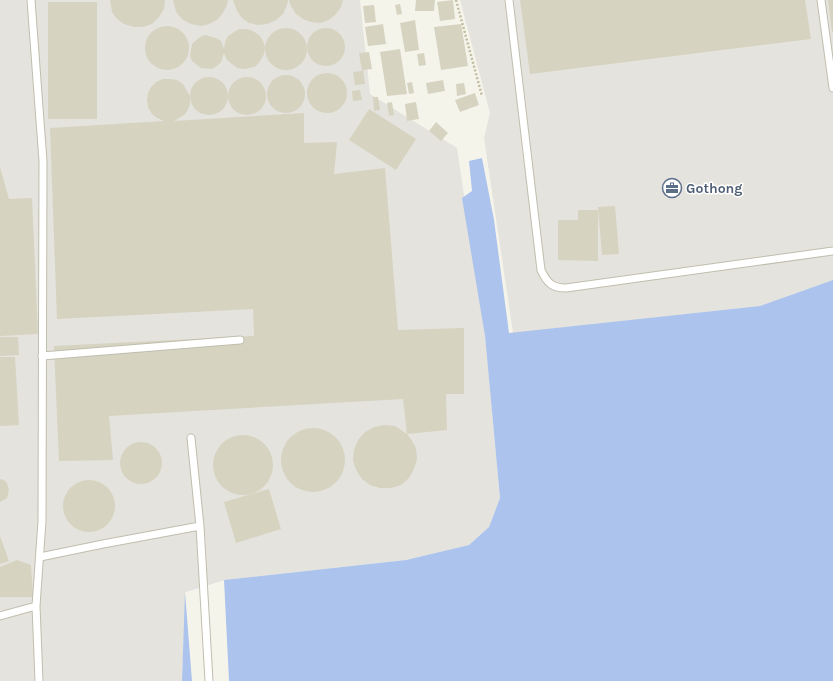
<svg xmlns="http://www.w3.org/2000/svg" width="833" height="681" font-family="Karla,sans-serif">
<rect width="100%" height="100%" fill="#f5f4eb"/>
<path fill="#e5e3dd" d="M 0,0 L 360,0 L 370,94 L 457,148 L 485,336 L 500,498 L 489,527 L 469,545 L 406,560 L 224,580 L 186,592 L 182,681 L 0,681 Z
M 460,0 L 833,0 L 833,280 L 760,306 L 513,333 L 484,138 L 490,113 Z"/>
<path fill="#acc3ed" d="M 482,158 L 494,220 L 509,333 L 760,306 L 833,280 L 833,681 L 182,681 L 185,592 L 224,580 L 406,560 L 469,545 L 489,527 L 500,498 L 485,336 L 462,198 L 472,191 L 469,161 Z"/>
<path fill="#f5f4eb" d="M 224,580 L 229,681 L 192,681 L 185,592 Z"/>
<path fill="#d6d3c1" d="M 110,0 L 165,0 L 164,9 L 159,17 L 152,24 L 143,27 L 134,27 L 124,24 L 117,19 L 112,12 Z
M 173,0 L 228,0 L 227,5 L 223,13 L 217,20 L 209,24 L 201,26 L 191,24 L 183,20 L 176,12 Z
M 233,0 L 288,0 L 287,5 L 283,14 L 276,20 L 267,24 L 258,25 L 249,23 L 242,18 L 237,11 Z
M 289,0 L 343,0 L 341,7 L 336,14 L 329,20 L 320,23 L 311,22 L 303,19 L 296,14 L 291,6 Z
M 416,0 L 435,0 L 434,11 L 415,11 Z
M 453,0 L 455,19 L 440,21 L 437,2 Z
M 520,0 L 805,0 L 811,39 L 530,74 Z
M 828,0 L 833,0 L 833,32 L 832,32 Z
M 48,2 L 97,2 L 97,119 L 48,119 Z
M 400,4 L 402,14 L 397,15 L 395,5 Z
M 374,5 L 376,22 L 365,23 L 363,6 Z
M 415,20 L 419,50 L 405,52 L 400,23 Z
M 383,24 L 386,44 L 368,46 L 365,27 Z
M 461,24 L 468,66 L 441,70 L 434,27 Z
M145 48a22 22 0 1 1 44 0a22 22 0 1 1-44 0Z
M307 47a19 19 0 1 1 38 0a19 19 0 1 1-38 0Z
M265 49a21 21 0 1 1 42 0a21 21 0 1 1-42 0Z
M 239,29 L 247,29 L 253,31 L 259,35 L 263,41 L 265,47 L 264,54 L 261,60 L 256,66 L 250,68 L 243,69 L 237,68 L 227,60 L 224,53 L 221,62 L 217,66 L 212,69 L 201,68 L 192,61 L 190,56 L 192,44 L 200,37 L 205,35 L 216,38 L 221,41 L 224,49 L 225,42 L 228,36 Z
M 400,49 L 407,94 L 387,96 L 380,52 Z
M 369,52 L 372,69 L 363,70 L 365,84 L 355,85 L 353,72 L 362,71 L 359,53 Z
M 424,53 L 426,65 L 419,66 L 417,54 Z
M307 93a20 20 0 1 1 40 0a20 20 0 1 1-40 0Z
M267 94a19 19 0 1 1 38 0a19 19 0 1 1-38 0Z
M228 96a19 19 0 1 1 38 0a19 19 0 1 1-38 0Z
M190 96a19 19 0 1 1 38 0a19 19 0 1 1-38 0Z
M 163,79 L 170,79 L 177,80 L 183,84 L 190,96 L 190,103 L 188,110 L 184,115 L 174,121 L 304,113 L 304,143 L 337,142 L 334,174 L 385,168 L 398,330 L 464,328 L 464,394 L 446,394 L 447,430 L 407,434 L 411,439 L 416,448 L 417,459 L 414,469 L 409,478 L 401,485 L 391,488 L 380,488 L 370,485 L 362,479 L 356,470 L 353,460 L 354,450 L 358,440 L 365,432 L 374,427 L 384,425 L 395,426 L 407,434 L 403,399 L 109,416 L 113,460 L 59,461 L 54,346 L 254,336 L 253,309 L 57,319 L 50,128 L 164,121 L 157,118 L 152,114 L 148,107 L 147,100 L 148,93 L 151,87 L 156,82 Z
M 443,80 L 445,91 L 428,94 L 426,83 Z
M 412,82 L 414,93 L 409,94 L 407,83 Z
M 464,83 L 466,94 L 457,96 L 456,84 Z
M 360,90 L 362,100 L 353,101 L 352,91 Z
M 475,93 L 479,105 L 460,112 L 455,100 Z
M 373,97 L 378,97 L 380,110 L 374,111 Z
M 392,102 L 394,115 L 389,116 L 387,103 Z
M 416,102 L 419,119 L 407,121 L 405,104 Z
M 369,109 L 416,139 L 396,170 L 349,140 Z
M 436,122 L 448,133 L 441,141 L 429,131 Z
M 0,167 L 9,199 L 32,198 L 38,334 L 0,336 Z
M 615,206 L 619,254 L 602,255 L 598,207 Z
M 578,210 L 598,210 L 598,261 L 558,260 L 558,220 L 578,220 Z
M 0,337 L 18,337 L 19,355 L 0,356 Z
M 0,357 L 15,357 L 19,425 L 0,426 Z
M281 460a32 32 0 1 1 64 0a32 32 0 1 1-64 0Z
M213 465a30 30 0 1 1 60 0a30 30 0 1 1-60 0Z
M120 463a21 21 0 1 1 42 0a21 21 0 1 1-42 0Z
M 0,479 L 4,480 L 7,483 L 9,490 L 7,498 L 0,502 Z
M63 506a26 26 0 1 1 52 0a26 26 0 1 1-52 0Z
M 269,489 L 281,529 L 236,543 L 224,502 Z
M 0,536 L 9,561 L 0,564 Z
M 17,560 L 31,565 L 33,597 L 0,597 L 0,567 Z"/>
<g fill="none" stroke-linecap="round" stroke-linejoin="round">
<defs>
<path id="service" d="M 31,0 L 43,161 L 42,521 L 36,606 L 39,681
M 509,0 L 541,270 C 547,283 552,288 566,288 L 833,251
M 821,0 L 833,88
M 42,356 L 240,340
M 191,438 L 200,526 L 209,681
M 40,557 L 103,544 L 200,526
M 0,616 L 36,606"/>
</defs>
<use href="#service" stroke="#c0beae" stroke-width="9"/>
<path stroke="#c1bda0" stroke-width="2.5" stroke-dasharray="2 2" stroke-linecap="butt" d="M 456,0 L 482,96"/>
<use href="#service" stroke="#fff" stroke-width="7"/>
</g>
<defs>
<symbol id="office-ring" viewBox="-11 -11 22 22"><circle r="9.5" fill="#fff" stroke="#5c6f8a" stroke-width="1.5"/><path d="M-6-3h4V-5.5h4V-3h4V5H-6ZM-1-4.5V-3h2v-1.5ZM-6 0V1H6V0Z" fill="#5c6f8a"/></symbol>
</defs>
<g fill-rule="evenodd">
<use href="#office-ring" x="661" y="177" width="22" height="22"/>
</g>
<g text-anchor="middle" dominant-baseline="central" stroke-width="3" stroke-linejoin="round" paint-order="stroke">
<g font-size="14" font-weight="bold" fill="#4e5e75" stroke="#fff" text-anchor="start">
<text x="686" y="188">Gothong</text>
</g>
</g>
</svg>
